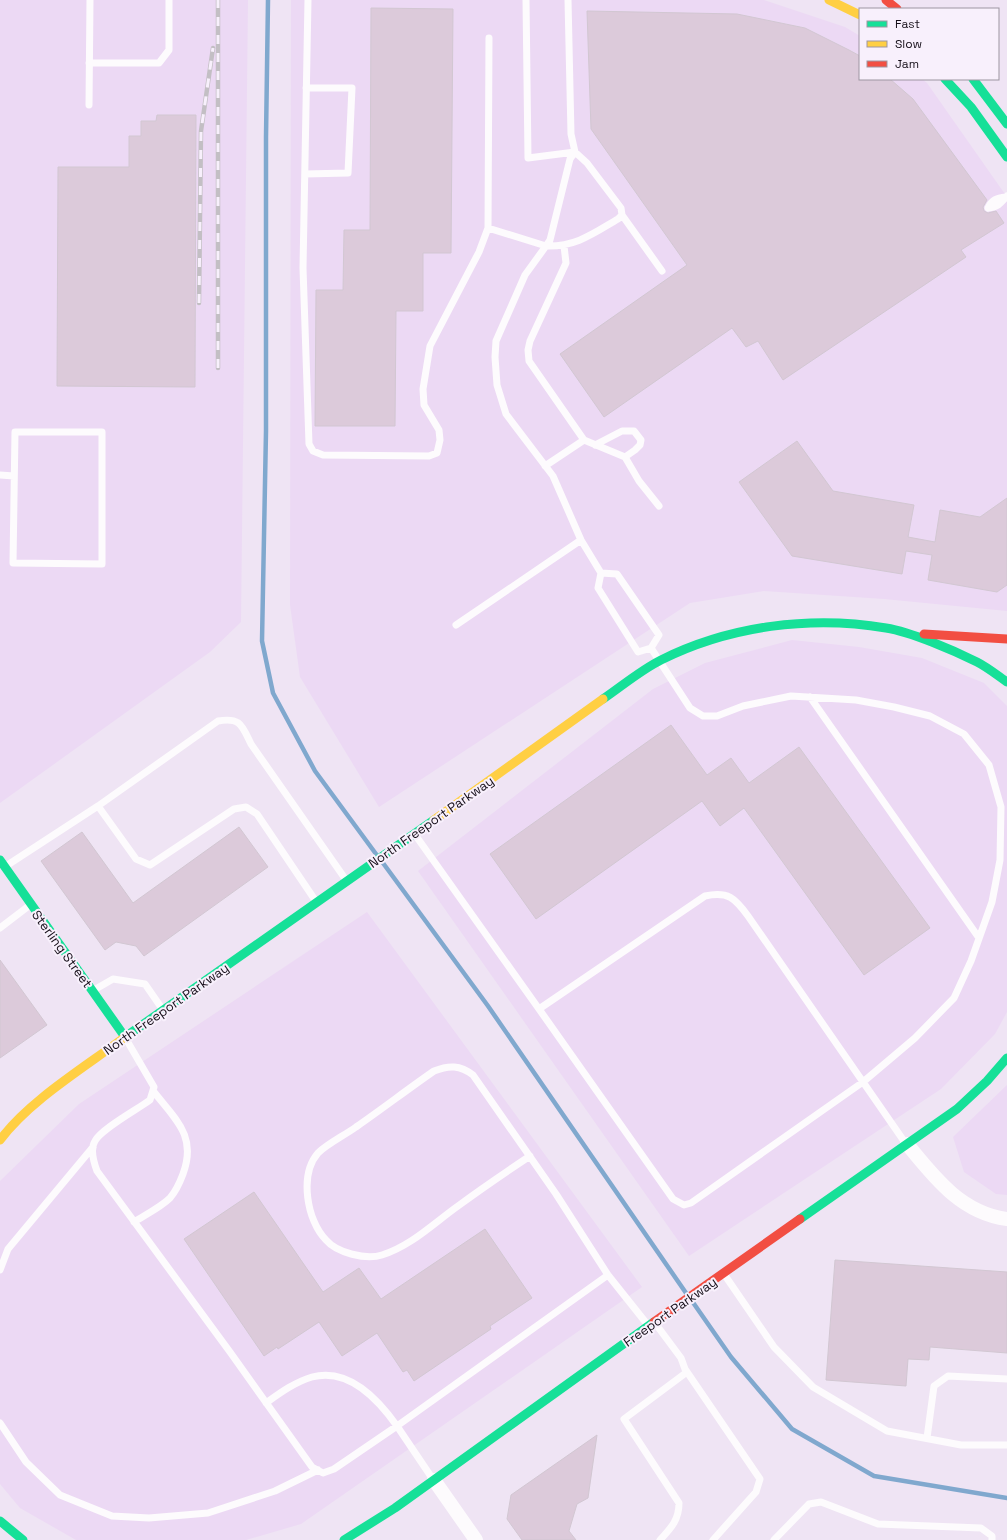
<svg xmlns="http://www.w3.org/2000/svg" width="1007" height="1540" font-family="'Space Grotesk',sans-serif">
<rect width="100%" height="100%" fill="#efe4f4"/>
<path fill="#ecd9f4" d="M 0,0 L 248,0 L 241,622 L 210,652 L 0,803 Z
M 291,0 L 764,0 L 845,27 L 860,36 L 860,79 L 922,79 L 927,83 L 1007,197 L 1007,611 L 884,599 L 764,591 L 690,603 L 379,807 L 300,677 L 290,605 Z
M 792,640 L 859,647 L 922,658 L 984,683 L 1007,706 L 1007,1012 L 995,1034 L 941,1089 L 689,1256 L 418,871 L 653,689 L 705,663 Z
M 367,912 L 642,1287 L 301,1524 L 246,1540 L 76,1540 L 20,1508 L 0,1484 L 0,1181 L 79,1104 Z
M 1007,1085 L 1007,1195 L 996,1194 L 964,1172 L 953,1137 Z"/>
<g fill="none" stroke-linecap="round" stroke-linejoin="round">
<path stroke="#80a8ce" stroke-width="4.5" d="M 268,0 L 266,137 L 266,431 L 262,641 L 273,693 L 315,771 L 376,854
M 383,863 L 488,1006 L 686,1293
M 692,1301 L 731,1357 L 792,1429 L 874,1476 L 1007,1498"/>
</g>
<path fill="#dccada" stroke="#d2c7d2" d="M 371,8 L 453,9 L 451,253 L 423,253 L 423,311 L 396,311 L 395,426 L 315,426 L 316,290 L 343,290 L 344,230 L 370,230 Z
M 587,11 L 737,14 L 805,28 L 849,50 L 860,56 L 860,79 L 890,79 L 913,99 L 987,200 L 983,207 L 984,211 L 988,213 L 996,211 L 1004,223 L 961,250 L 966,257 L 783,380 L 758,341 L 746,347 L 732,328 L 604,417 L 560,354 L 687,265 L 591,129 Z
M 157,115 L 196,115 L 195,387 L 57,386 L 58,167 L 129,167 L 129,136 L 141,136 L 141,121 L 156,121 Z
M 797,441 L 833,491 L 914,505 L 908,537 L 935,542 L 940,510 L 980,517 L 1007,498 L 1007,585 L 997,592 L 928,580 L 932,555 L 906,551 L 902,574 L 792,556 L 739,482 Z
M 671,725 L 707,775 L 731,758 L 749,783 L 799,747 L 930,928 L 864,975 L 744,808 L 720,826 L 702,801 L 536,919 L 490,854 Z
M 239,827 L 268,867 L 144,956 L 136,946 L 116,942 L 105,950 L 41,861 L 82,832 L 133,903 Z
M 0,960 L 47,1025 L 0,1058 Z
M 254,1192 L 323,1292 L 359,1268 L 381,1299 L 485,1229 L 532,1298 L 490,1326 L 491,1329 L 414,1381 L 407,1370 L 403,1372 L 377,1333 L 342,1356 L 319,1322 L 278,1349 L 277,1347 L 264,1356 L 184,1239 Z
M 835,1260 L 1007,1272 L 1007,1353 L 930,1347 L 929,1360 L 908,1359 L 906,1386 L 826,1380 Z
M 597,1435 L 588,1498 L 577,1504 L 569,1531 L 576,1540 L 522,1540 L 507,1519 L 511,1495 Z"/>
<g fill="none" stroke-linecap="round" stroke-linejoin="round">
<path stroke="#fdfbfd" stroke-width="7" d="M 308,0 L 303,268 L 309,444 L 313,451 L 323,455 L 429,456 L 437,453 L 440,440 L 439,430 L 424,405 L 423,389 L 430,346 L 479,252 L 488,228 L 489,38
M 526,0 L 528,158 L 575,152 L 587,163 L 621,208 L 622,215 L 618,219 C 594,233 576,247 546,246 L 525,275 L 496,341 L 495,357 L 497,385 L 506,414 L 553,476 L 581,540 L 601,573 L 598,588 L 638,652 L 651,648 L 659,635 L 617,574 L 601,573
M 89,63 L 159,63 L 169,50 L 169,0
M 89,105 L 90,0
M 305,174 L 348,173 L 352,88 L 306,88
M 988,208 C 998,207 1001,203 1007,196
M 988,208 C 992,200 996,198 1006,197
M 622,215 L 662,271
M 488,228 L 546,246 L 550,240 L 570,159 L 575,152 L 571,134 L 568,0
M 564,246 L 566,263 L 530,341 L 528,350 L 529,361 L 584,440 L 625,457 L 639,481 L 659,506
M 15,432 L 102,432 L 102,564 L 13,563 Z
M 595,445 L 622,431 L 634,431 L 641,440 L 640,445 L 635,450 L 625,457
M 545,466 L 584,440
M 0,475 L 14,476
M 456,625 L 581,540
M 810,697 L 979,938
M 98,806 L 218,721 C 241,717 242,726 251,744 L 346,880
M 416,836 L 539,1009 L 705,896 C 728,891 735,898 748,916 L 906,1144
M 6,866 L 98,806 L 136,859 L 150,865 L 234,809 L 246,807 L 257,814 L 315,900
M 0,928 L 30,905
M 94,990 L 113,979 L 145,984 L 163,1010
M 539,1009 L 673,1199 L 684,1205 L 691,1203 L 863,1082 L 915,1038 L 954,998 L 971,961 L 992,902 L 1000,860 L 1001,807 L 989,765 L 964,734 L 930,716 L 894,707 L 856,700 L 791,696 L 743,706 L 717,716 L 703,716 L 690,708 L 651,648
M 126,1039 L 154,1087 L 150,1100 C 138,1109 101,1129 95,1141 C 90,1149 94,1163 97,1171 L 230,1352 L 312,1467 L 323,1473 L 334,1469 L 397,1426 L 432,1478
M 530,1156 C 506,1172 481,1189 458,1206 C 434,1223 411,1246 382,1255 C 366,1260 337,1253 326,1240 C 307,1221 299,1175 318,1153 C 327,1144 345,1135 356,1127 C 382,1109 408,1089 434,1071 C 449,1065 460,1065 473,1075 L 556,1194 L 608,1275 L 647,1324
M 134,1222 C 145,1215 161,1207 170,1198 C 176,1191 180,1182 183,1174 C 197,1136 176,1120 154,1092
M 0,1270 L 8,1249 L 93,1147
M 724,1274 L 774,1347 L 813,1387 L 887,1431 L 961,1445 L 1007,1445
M 655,1323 L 681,1358 L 685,1369 L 760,1479 L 756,1492 L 713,1540
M 266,1403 C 280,1393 295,1382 312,1377 C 349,1367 378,1399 397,1426 L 608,1275
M 0,1423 L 26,1462 L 60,1495 L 112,1516 L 149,1518 L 208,1513 L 275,1491 L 318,1470
M 927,1438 L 934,1386 L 948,1376 L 1007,1379
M 660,1540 C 671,1528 679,1520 679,1503 L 624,1419 L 687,1372
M 774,1540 L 809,1504 L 821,1502 L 878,1524 L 981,1528 L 992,1536 L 992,1540"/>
<path stroke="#fdfbfd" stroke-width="14" d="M 907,1144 C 934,1177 961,1213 1007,1219
M 434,1480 L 476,1540"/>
<path stroke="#16e098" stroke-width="9" d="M 945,79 L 971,107 L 1007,157
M 973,79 L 1007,124
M 603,699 C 622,686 641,670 661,660 C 729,626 811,615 886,628 C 911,632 953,650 977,662 C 987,667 997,675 1007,682
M 0,860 L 125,1037
M 125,1037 L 434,820
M 800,1219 L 957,1109 L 987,1081 L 1007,1058
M 0,1521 L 23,1540
M 344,1540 L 395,1508 L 654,1322"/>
<path stroke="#ffcf43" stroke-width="9" d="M 829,0 L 860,15
M 434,820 L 603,699
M 0,1140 C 30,1100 85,1067 125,1037"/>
<path stroke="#f24e42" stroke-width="9" d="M 886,0 L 897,9
M 924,634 L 1007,639
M 654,1322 L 800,1219"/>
<defs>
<path id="rail" d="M 199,303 L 201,131 L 213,48
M 218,368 L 218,0"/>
</defs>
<use href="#rail" stroke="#c3bfc4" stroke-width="4.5"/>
<use href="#rail" stroke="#f8f0fc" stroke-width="3" stroke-dasharray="9" stroke-linecap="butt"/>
</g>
<g text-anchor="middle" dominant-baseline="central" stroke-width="4" stroke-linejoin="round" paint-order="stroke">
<g font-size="13" fill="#150e18" stroke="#f8f0fc">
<text transform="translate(431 822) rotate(-35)">North Freeport Parkway</text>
<text transform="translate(62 949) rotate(54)">Sterling Street</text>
<text transform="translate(166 1009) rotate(-35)">North Freeport Parkway</text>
<text transform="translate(670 1312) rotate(-35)">Freeport Parkway</text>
</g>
</g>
<rect x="859" y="8" width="140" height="72" fill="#f8f0fc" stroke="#9d96a1"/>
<rect x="867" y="21" width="20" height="6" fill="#16e098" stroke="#9d96a1"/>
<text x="895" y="28" font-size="12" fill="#150e18">Fast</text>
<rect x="867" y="41" width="20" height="6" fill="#ffcf43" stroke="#9d96a1"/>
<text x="895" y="48" font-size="12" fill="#150e18">Slow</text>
<rect x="867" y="61" width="20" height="6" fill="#f24e42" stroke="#9d96a1"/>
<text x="895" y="68" font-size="12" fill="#150e18">Jam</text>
</svg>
